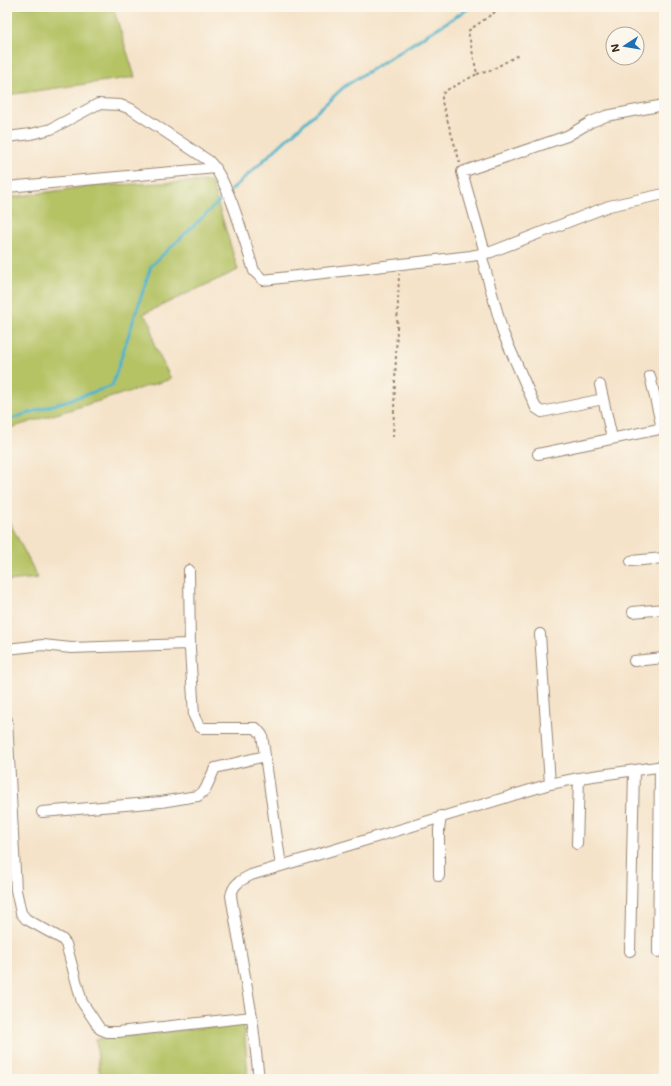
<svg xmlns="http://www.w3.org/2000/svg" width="671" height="1086" font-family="Mali,sans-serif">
<rect width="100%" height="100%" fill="#fbf7ec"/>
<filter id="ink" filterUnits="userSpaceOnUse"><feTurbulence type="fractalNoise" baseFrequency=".025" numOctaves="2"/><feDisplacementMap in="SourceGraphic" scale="8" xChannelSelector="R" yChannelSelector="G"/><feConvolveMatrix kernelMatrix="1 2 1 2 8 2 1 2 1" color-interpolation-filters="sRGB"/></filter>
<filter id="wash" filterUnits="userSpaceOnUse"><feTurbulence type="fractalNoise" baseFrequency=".012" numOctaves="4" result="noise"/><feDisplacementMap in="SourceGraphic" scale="16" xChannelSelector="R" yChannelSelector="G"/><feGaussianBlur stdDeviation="0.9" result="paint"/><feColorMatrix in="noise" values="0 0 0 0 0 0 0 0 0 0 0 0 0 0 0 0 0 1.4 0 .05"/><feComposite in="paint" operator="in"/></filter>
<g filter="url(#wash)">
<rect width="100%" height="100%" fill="#f5e3c9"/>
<path fill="#b5c365" stroke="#787642" d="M 7,7 L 113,7 L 135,77 L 7,95 Z
M 211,181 L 238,270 L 143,314 L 151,323 L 154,345 L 171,379 L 7,429 L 7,198 L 90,186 Z
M 7,517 L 38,578 L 7,581 Z
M 244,1023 L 248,1079 L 100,1079 L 96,1039 Z"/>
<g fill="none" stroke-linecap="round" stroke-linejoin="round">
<path stroke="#4bb2c9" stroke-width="3" d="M 230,191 L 345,86 L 471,7
M 7,420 L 112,386 L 151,266 L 226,195"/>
</g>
</g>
<g filter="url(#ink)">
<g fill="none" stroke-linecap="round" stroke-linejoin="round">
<defs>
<path id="minor" d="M 7,137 L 31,134 L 51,129 L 98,104 L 120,105 L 131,109 L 209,161 C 229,180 245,243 254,271 L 263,280 L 471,256 L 491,252 L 609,206 L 664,194
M 7,187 L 216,168
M 485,253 L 462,172 L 567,136 L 591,122 L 606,116 L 664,105
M 481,254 L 503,333 L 536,408 L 542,412 L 603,399
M 650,376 L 662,428
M 600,385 L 612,438
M 538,454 L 664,428
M 631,561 L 664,558
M 189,570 L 190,649
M 633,612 L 664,609
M 540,634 L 550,784
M 7,649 L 43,645 L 71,648 L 187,644 L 190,649 L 194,716 L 199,726 L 202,728 L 256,728 L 262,735 L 281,866
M 634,661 L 664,658
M 7,720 L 16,890 L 21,913 L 26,919 L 62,939 L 66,944 L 82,1002 L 100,1029 L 107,1032 L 118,1032 L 252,1017
M 42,812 L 161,802 L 191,797 L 198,796 L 205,790 L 215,768 L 265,756
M 577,844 L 579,778
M 439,876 L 439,830 L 441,816
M 630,951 L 634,770
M 658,952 L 660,766
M 259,1079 L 252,1017 L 231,896 C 233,884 241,880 251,875 L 550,784 L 579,778 L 664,766"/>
</defs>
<use href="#minor" stroke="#988674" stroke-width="12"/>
<path stroke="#988674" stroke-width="2" stroke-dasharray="3 3" stroke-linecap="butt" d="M 477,74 L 490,71 L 518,55
M 460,163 L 442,102 L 442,95 L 445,91 L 477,74 L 468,31 L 502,7
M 393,437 L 399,274"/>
<use href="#minor" stroke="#fff" stroke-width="10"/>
</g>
</g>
<rect width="671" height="1086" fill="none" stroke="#fbf7ec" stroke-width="24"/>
<g transform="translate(625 46) rotate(258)"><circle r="19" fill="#fbf7ec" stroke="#aea59a"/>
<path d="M0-3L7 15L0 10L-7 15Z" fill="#1f6fb2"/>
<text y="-6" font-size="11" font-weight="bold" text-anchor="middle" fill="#3b2a1e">N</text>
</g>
</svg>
